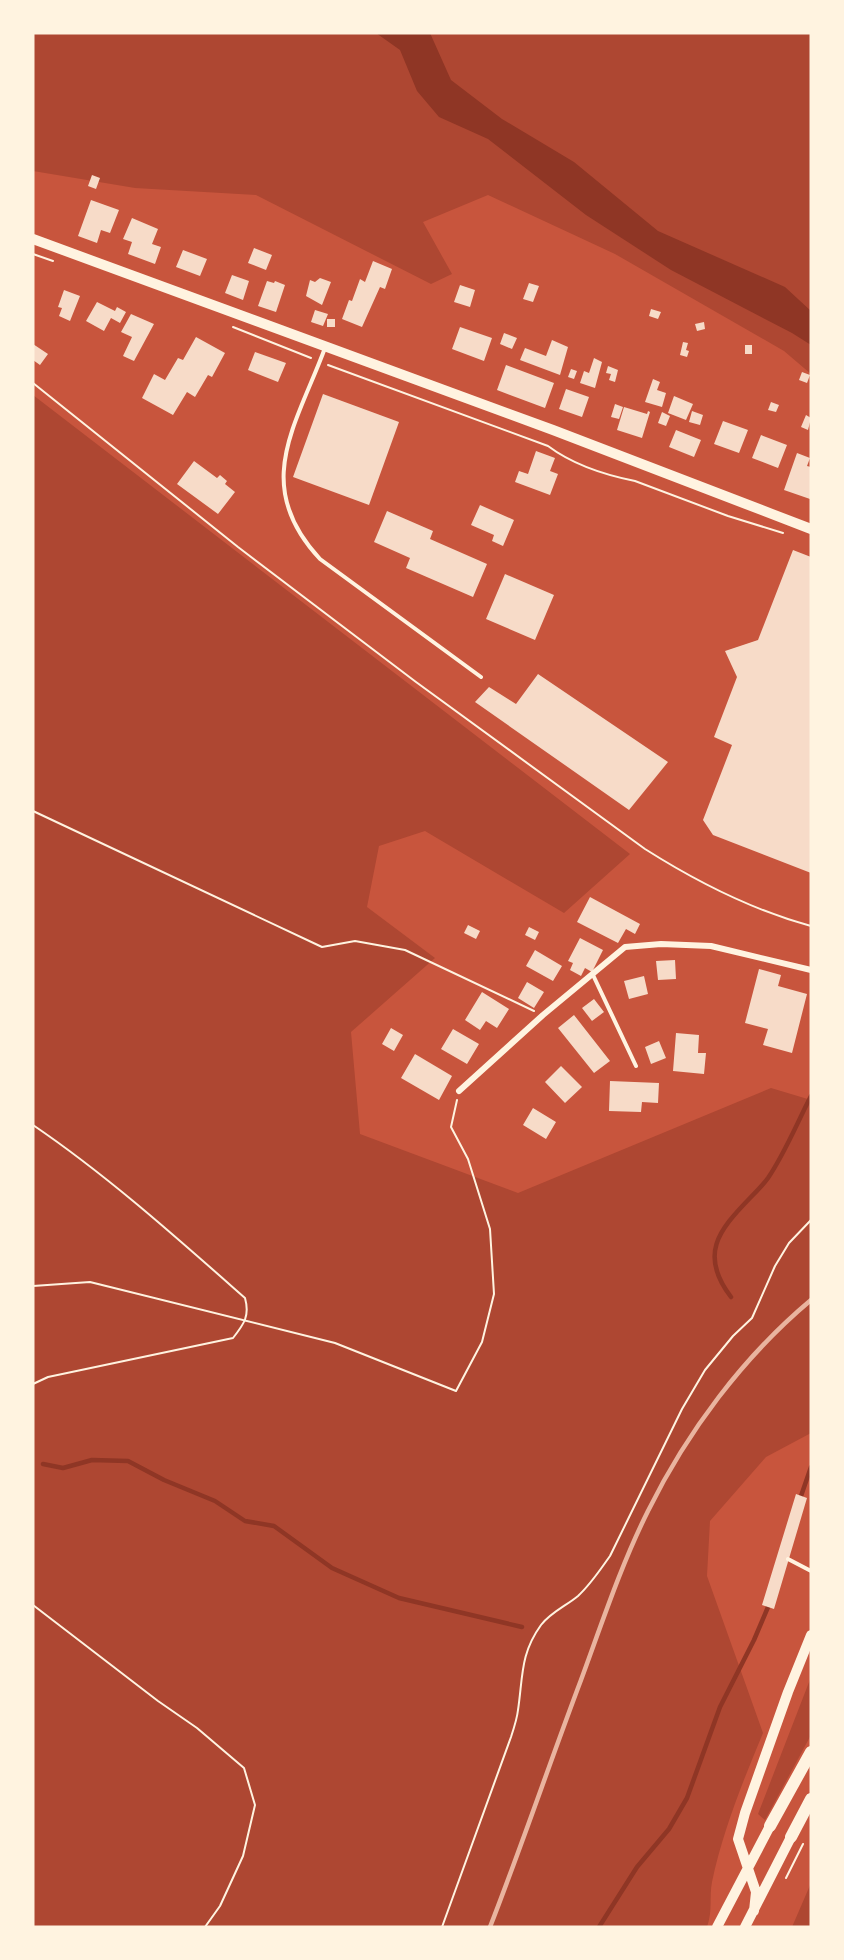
<svg xmlns="http://www.w3.org/2000/svg" width="844" height="1960" font-family="Poppins,sans-serif">
<rect width="100%" height="100%" fill="#c8553d"/>
<path fill="#ae4732" d="M 33,33 L 811,33 L 811,374 L 784,351 L 615,254 L 488,195 L 423,222 L 452,274 L 431,284 L 256,195 L 135,188 L 33,171 Z
M 33,395 L 630,854 L 564,913 L 425,831 L 379,846 L 367,907 L 435,958 L 351,1032 L 360,1134 L 518,1193 L 771,1088 L 811,1100 L 811,1433 L 766,1457 L 710,1521 L 707,1576 L 763,1733 C 743,1781 723,1830 712,1882 C 709,1898 713,1910 707,1927 L 33,1927 Z
M 811,1677 L 811,1735 L 765,1820 L 758,1814 Z
M 811,1883 L 811,1927 L 792,1927 Z"/>
<path fill="#8f3625" d="M 376,33 L 430,33 L 451,80 L 502,119 L 574,162 L 658,231 L 785,287 L 811,311 L 811,345 L 792,333 L 671,270 L 586,215 L 488,139 L 439,117 L 417,91 L 400,50 Z"/>
<g fill="none" stroke-linecap="round" stroke-linejoin="round">
<path stroke="#8f3625" stroke-width="4.5" d="M 731,1297 C 699,1255 718,1231 750,1198 C 756,1192 763,1185 768,1178 C 785,1153 797,1123 811,1096
M 43,1464 L 63,1468 L 92,1460 L 128,1461 L 164,1480 L 215,1501 L 245,1521 L 274,1526 L 332,1568 L 399,1598 L 522,1627
M 801,1496 L 811,1467
M 599,1927 L 637,1867 L 669,1829 L 687,1798 L 720,1707 L 754,1640 L 768,1607"/>
</g>
<path fill="#f7dbc8" d="M 92,175 L 100,178 L 96,189 L 88,186 Z
M 91,200 L 119,210 L 110,233 L 101,230 L 97,243 L 78,236 Z
M 132,218 L 158,229 L 152,244 L 161,247 L 155,264 L 128,254 L 132,242 L 123,239 Z
M 254,248 L 272,255 L 266,270 L 248,263 Z
M 183,250 L 207,259 L 200,276 L 176,267 Z
M 373,261 L 392,269 L 385,289 L 380,287 L 362,327 L 342,319 L 349,300 L 352,301 L 360,279 L 365,282 Z
M 232,275 L 249,281 L 243,300 L 225,293 Z
M 320,278 L 331,282 L 322,305 L 306,296 L 310,280 L 315,282 Z
M 267,281 L 274,283 L 275,281 L 285,285 L 276,312 L 258,306 Z
M 529,283 L 539,286 L 533,302 L 523,299 Z
M 460,285 L 475,290 L 470,307 L 454,302 Z
M 64,290 L 80,296 L 70,321 L 59,316 L 62,308 L 58,307 Z
M 97,302 L 115,311 L 117,307 L 126,312 L 120,323 L 111,318 L 104,331 L 86,321 Z
M 651,309 L 661,312 L 658,319 L 649,316 Z
M 315,310 L 328,314 L 323,326 L 311,322 Z
M 131,314 L 154,324 L 134,361 L 123,356 L 132,337 L 121,332 Z
M 327,319 L 335,319 L 335,327 L 327,327 Z
M 704,322 L 705,329 L 697,331 L 695,324 Z
M 460,327 L 492,338 L 484,361 L 452,349 Z
M 504,333 L 517,338 L 512,349 L 500,344 Z
M 196,337 L 225,353 L 212,377 L 208,375 L 195,397 L 187,392 L 173,415 L 142,398 L 154,374 L 165,380 L 178,358 L 183,360 Z
M 552,340 L 568,347 L 560,375 L 520,360 L 525,348 L 546,356 Z
M 683,342 L 688,343 L 686,350 L 689,351 L 687,357 L 680,355 Z
M 33,344 L 48,354 L 40,365 L 33,360 Z
M 745,345 L 752,345 L 752,354 L 745,354 Z
M 255,352 L 286,363 L 278,382 L 248,370 Z
M 594,358 L 602,362 L 595,388 L 580,383 L 584,371 L 589,373 Z
M 506,365 L 554,383 L 545,408 L 497,390 Z
M 608,366 L 618,370 L 615,382 L 609,380 L 611,374 L 606,373 Z
M 571,369 L 577,371 L 574,379 L 568,377 Z
M 802,372 L 810,375 L 807,383 L 799,380 Z
M 653,379 L 660,382 L 657,390 L 666,393 L 662,407 L 645,402 Z
M 566,389 L 589,397 L 582,417 L 559,409 Z
M 323,394 L 399,422 L 369,505 L 293,477 Z
M 674,396 L 693,404 L 686,420 L 668,413 Z
M 771,402 L 779,405 L 776,412 L 768,410 Z
M 615,404 L 623,407 L 619,419 L 611,417 Z
M 624,407 L 647,414 L 648,411 L 650,412 L 642,438 L 617,430 Z
M 692,411 L 703,415 L 700,425 L 689,422 Z
M 662,412 L 670,416 L 666,426 L 658,423 Z
M 806,415 L 811,418 L 808,430 L 801,427 Z
M 723,421 L 748,430 L 739,453 L 714,444 Z
M 676,430 L 701,440 L 694,457 L 669,447 Z
M 761,435 L 787,445 L 778,468 L 752,458 Z
M 536,451 L 555,458 L 550,471 L 558,474 L 550,495 L 515,482 L 519,471 L 528,474 Z
M 797,453 L 810,458 L 807,466 L 811,467 L 810,499 L 784,490 Z
M 194,461 L 217,478 L 220,475 L 227,481 L 225,484 L 235,492 L 218,514 L 177,484 Z
M 480,505 L 514,520 L 503,546 L 492,541 L 494,535 L 471,525 Z
M 387,511 L 433,531 L 430,539 L 487,564 L 473,597 L 406,568 L 410,558 L 374,542 Z
M 793,550 L 811,557 L 811,873 L 713,835 L 703,820 L 732,745 L 714,737 L 737,677 L 725,651 L 758,640 Z
M 505,574 L 554,595 L 535,640 L 486,619 Z
M 538,674 L 668,762 L 629,810 L 475,702 L 489,687 L 516,704 Z
M 590,897 L 640,924 L 635,934 L 626,929 L 618,943 L 577,922 Z
M 468,925 L 480,931 L 476,939 L 464,933 Z
M 529,927 L 539,932 L 535,940 L 525,935 Z
M 580,938 L 603,950 L 592,972 L 585,968 L 581,976 L 570,970 L 573,963 L 568,961 Z
M 535,950 L 562,966 L 553,981 L 526,966 Z
M 675,960 L 676,979 L 658,980 L 656,961 Z
M 759,969 L 781,975 L 778,986 L 807,994 L 792,1053 L 763,1045 L 768,1029 L 745,1023 Z
M 644,976 L 648,994 L 629,999 L 624,981 Z
M 527,982 L 544,992 L 534,1008 L 518,998 Z
M 482,992 L 509,1009 L 497,1028 L 486,1021 L 480,1030 L 465,1020 Z
M 594,999 L 604,1012 L 592,1021 L 582,1008 Z
M 574,1015 L 610,1061 L 594,1073 L 558,1028 Z
M 391,1028 L 403,1035 L 394,1051 L 382,1044 Z
M 453,1029 L 479,1044 L 467,1064 L 441,1049 Z
M 676,1033 L 699,1035 L 698,1053 L 706,1053 L 704,1074 L 673,1071 Z
M 659,1041 L 666,1058 L 651,1064 L 645,1047 Z
M 415,1054 L 452,1076 L 439,1100 L 401,1078 Z
M 561,1066 L 582,1087 L 565,1103 L 545,1082 Z
M 610,1081 L 659,1083 L 658,1103 L 642,1102 L 641,1112 L 609,1111 Z
M 533,1108 L 556,1122 L 546,1139 L 523,1125 Z
M 796,1494 L 807,1498 L 774,1609 L 762,1605 Z"/>
<g fill="none" stroke-linecap="round" stroke-linejoin="round">
<path stroke="#fff3e0" stroke-width="2" d="M 33,254 L 53,261
M 233,327 L 311,358
M 328,365 L 548,446 C 572,464 605,475 635,481 L 728,516 L 783,533
M 33,383 L 238,547 L 416,682 L 645,849 C 697,882 752,910 811,926
M 33,811 L 322,947 L 355,941 L 405,950 L 534,1011
M 33,1125 C 108,1176 177,1238 245,1298 C 250,1316 244,1324 233,1338 L 48,1377 L 33,1384
M 33,1286 L 90,1282 L 335,1343 L 456,1391 L 482,1342 L 494,1294 L 490,1229 L 468,1159 L 451,1127 L 457,1100
M 33,1605 L 158,1701 L 197,1728 L 244,1768 L 255,1805 L 243,1856 L 220,1906 L 205,1927
M 786,1878 L 803,1844
M 442,1927 L 511,1737 C 514,1728 517,1719 518,1710 C 523,1677 520,1654 541,1625 C 551,1612 566,1606 578,1596 C 591,1584 600,1570 610,1556 L 682,1409 L 705,1370 L 733,1336 L 752,1318 L 775,1266 L 789,1243 L 811,1220"/>
<path stroke="#fff3e0" stroke-width="4" d="M 325,348 C 296,426 251,485 320,559 L 481,677
M 593,975 L 636,1066
M 788,1559 L 811,1571"/>
<path stroke="#fff3e0" stroke-width="6" d="M 459,1091 L 543,1015 L 625,947 L 661,944 L 711,946 L 811,970"/>
<path stroke="#fff3e0" stroke-width="10" d="M 33,239 L 553,430 L 811,529
M 754,1911 L 756,1892 L 738,1839 L 745,1813 L 788,1692 L 811,1635
M 717,1927 L 770,1826
M 745,1927 L 791,1837"/>
<path stroke="#fff3e0" stroke-width="12" d="M 770,1826 L 811,1752
M 791,1837 L 811,1799"/>
<path stroke="#e9b49f" stroke-width="4.5" d="M 490,1927 C 522,1845 550,1762 581,1680 C 602,1623 621,1565 648,1511 C 687,1432 743,1357 811,1300"/>
</g>
<rect width="844" height="1960" fill="none" stroke="#fff3e0" stroke-width="69"/>
</svg>
